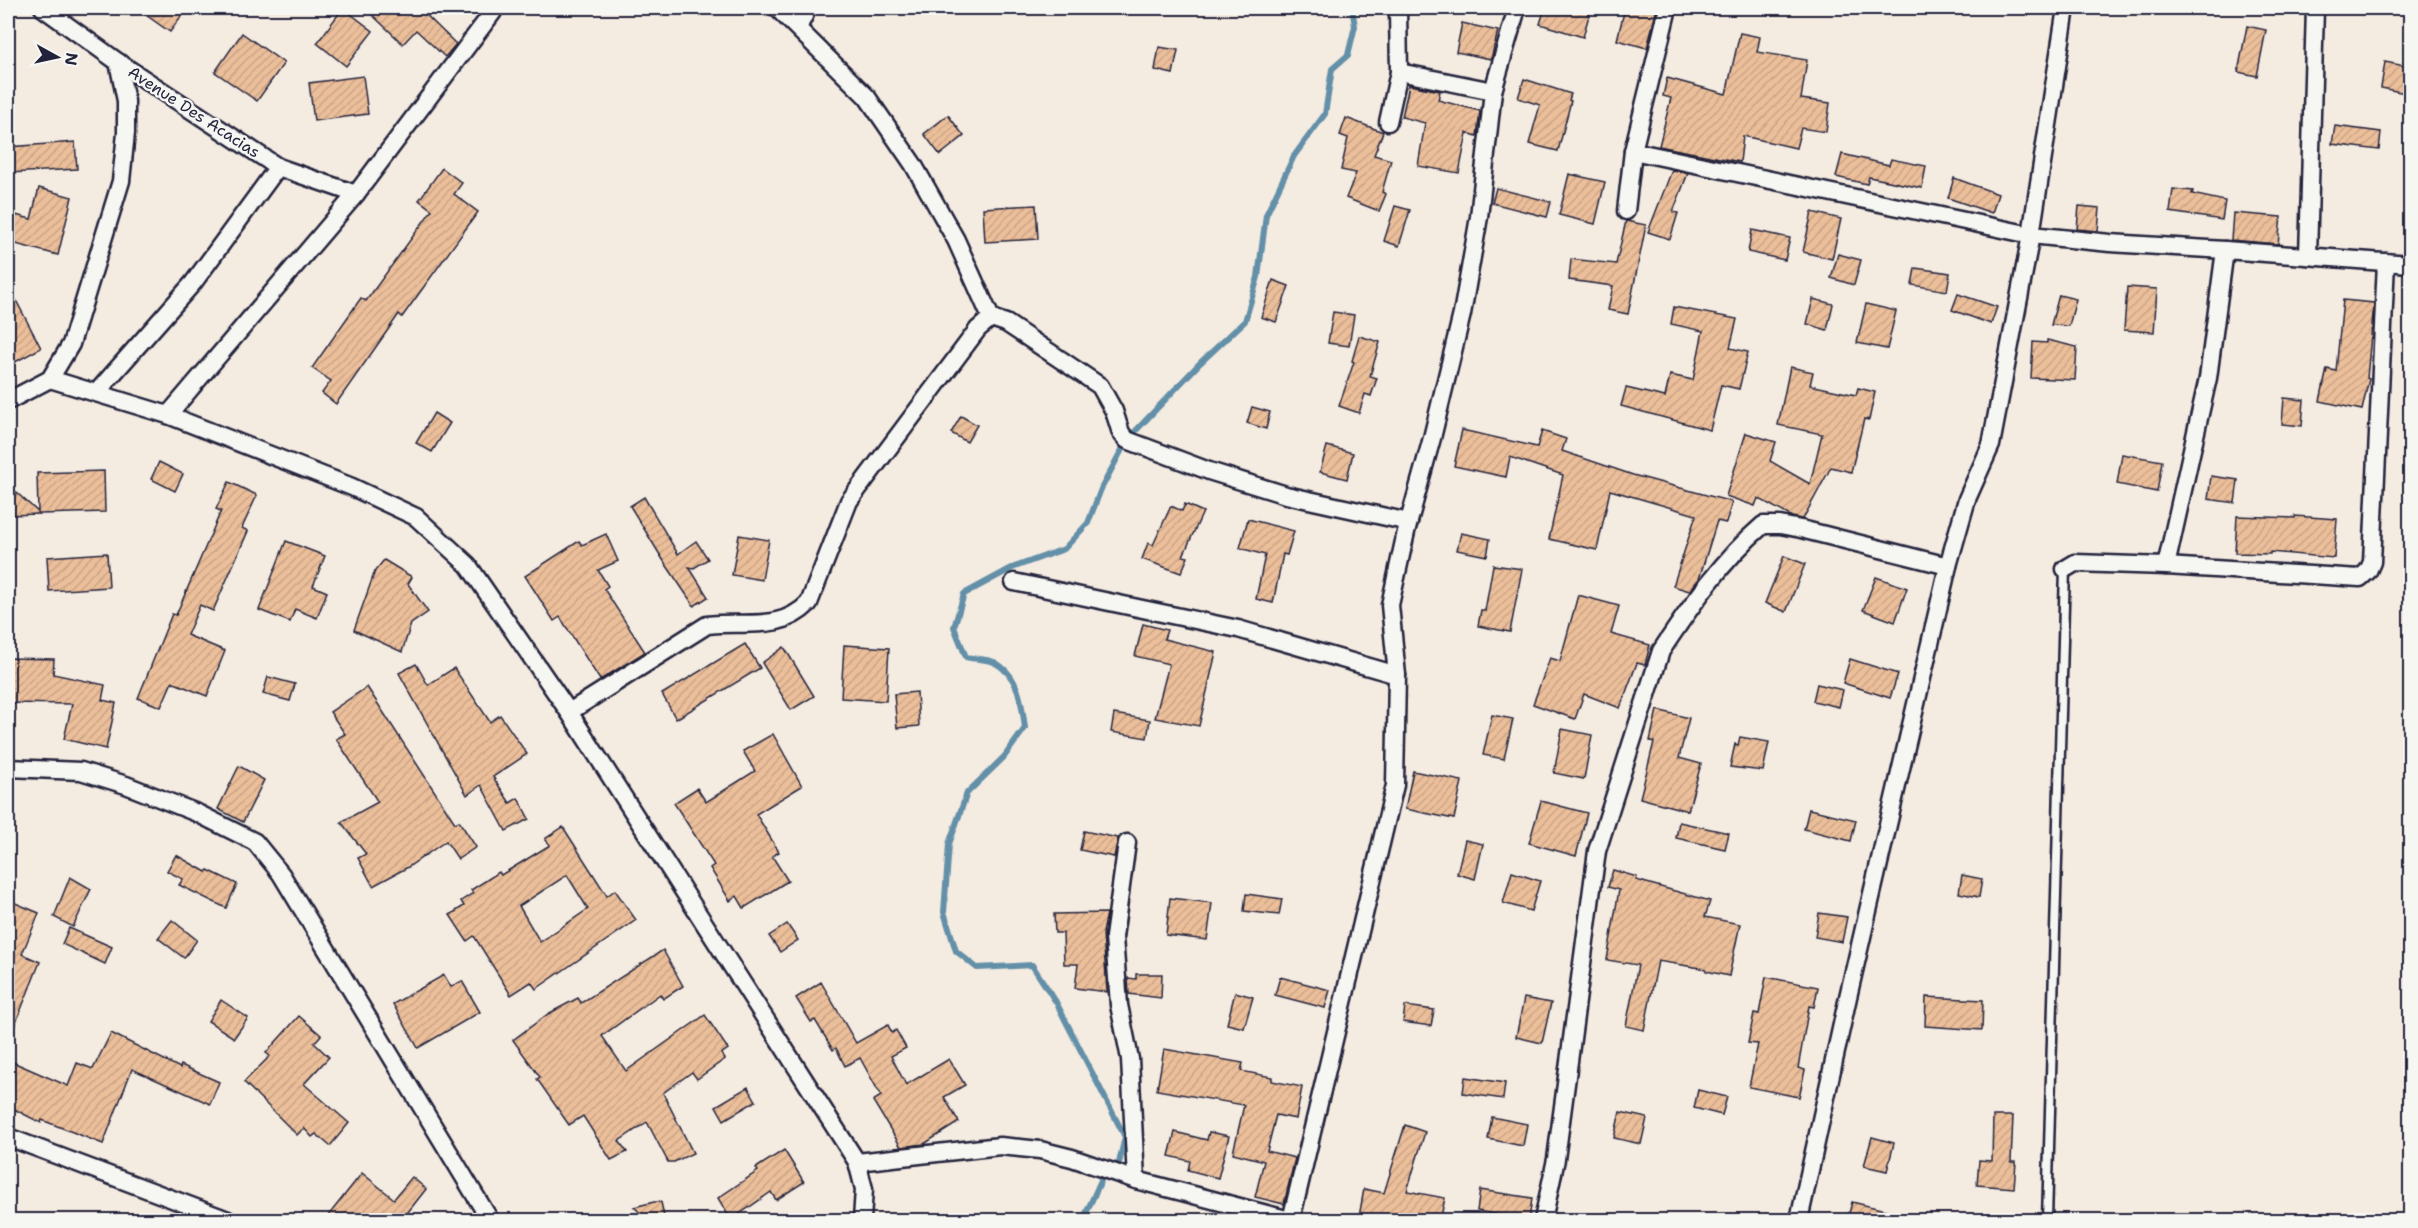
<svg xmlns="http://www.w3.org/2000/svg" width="2418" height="1228" font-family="'Shantell Sans',sans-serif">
  <defs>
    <pattern id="building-hatch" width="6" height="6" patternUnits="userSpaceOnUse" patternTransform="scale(1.5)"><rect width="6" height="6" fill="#ecbf9b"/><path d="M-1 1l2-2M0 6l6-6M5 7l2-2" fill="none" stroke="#caa486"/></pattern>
  </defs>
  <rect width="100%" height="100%" fill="#f4ebe1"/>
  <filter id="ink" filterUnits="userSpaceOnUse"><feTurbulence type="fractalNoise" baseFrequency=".0167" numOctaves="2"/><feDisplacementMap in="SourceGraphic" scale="12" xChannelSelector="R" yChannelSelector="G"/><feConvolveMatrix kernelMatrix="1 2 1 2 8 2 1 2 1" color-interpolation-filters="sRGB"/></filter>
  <g filter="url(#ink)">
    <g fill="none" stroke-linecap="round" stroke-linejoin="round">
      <path stroke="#6390a8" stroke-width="6" d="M1083 1220 1102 1178 1119 1163 1125 1137 1056 1002 1032 965 977 968 956 951 944 912 949 844 967 793 1004 757 1025 728C1022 703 1019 675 994 662 986 659 974 659 966 657L954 627 964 594 1012 568 1064 549 1088 523 1101 489 1127 440 1200 363 1245 321 1258 277 1266 215 1294 156 1325 114 1332 69 1348 55 1355 26 1352 8"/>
    </g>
    <g fill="url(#building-hatch)" stroke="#22223b" stroke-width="1.5" fill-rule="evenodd">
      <polygon points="136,8 187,8 170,32"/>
      <polygon points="343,8 373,31 346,66 317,43"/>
      <polygon points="365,8 419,8 456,44 445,57 416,30 403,44"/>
      <polygon points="1545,8 1591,8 1583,37 1540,24"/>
      <polygon points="1625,8 1657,8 1647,48 1617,40"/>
      <polygon points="1462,23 1498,31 1491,59 1456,52"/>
      <polygon points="2247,26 2266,30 2257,76 2238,72"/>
      <polygon points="242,33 284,63 257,101 215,72"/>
      <polygon points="1740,33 1760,37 1757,52 1807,60 1801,99 1830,103 1826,132 1801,128 1796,148 1743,136 1740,162 1659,146 1671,98 1663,96 1667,78 1726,94"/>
      <polygon points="1159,47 1178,50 1173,74 1155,70"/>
      <polygon points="2385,62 2410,67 2410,94 2381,88"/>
      <polygon points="363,76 368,114 314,121 309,83"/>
      <polygon points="1524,79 1571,94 1569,100 1571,101 1558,151 1529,144 1540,105 1518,98"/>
      <polygon points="1409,85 1440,91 1438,100 1480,111 1477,136 1467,133 1459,173 1418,166 1425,123 1402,117"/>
      <polygon points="948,115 964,136 940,155 924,134"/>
      <polygon points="1346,118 1383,132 1374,155 1391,160 1382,192 1386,194 1379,211 1346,198 1356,173 1341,170 1348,138 1340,135"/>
      <polygon points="2335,126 2381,132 2379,150 2332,144"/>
      <polygon points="75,142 77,169 10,173 8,147"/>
      <polygon points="1842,154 1889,165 1891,159 1926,166 1922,188 1869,177 1867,184 1836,177"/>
      <polygon points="442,168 462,183 454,194 478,212 402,317 399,314 336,404 322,393 331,381 312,368 361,298 366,301 432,210 419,200"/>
      <polygon points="1672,170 1688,173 1673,212 1678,213 1670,239 1648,232"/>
      <polygon points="1569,174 1605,182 1595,224 1559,215"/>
      <polygon points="1954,178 1998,194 1992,213 1948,198"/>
      <polygon points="39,188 72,197 58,255 8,242 8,213 31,219"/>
      <polygon points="1496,188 1551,202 1547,217 1492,203"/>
      <polygon points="2173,189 2193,191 2192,194 2225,201 2222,220 2170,212"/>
      <polygon points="1036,205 1038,239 985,242 983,208"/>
      <polygon points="1395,206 1410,210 1399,246 1384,241"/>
      <polygon points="2079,206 2100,208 2098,231 2077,229"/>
      <polygon points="1812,212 1841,219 1832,259 1803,252"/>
      <polygon points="2233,213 2281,217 2278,244 2231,240"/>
      <polygon points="1626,221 1646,225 1628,314 1608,310 1613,286 1569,280 1571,259 1616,264"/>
      <polygon points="1752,230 1790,238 1785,260 1748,252"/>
      <polygon points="1838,254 1861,260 1854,285 1831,278"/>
      <polygon points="1915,268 1950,273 1947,291 1912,285"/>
      <polygon points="1273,280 1289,286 1276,322 1261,317"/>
      <polygon points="8,285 41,348 8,366"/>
      <polygon points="2127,287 2157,289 2154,332 2124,330"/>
      <polygon points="1958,294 1997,307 1991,324 1952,310"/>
      <polygon points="2059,295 2076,299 2069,326 2051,325"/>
      <polygon points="1813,299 1833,304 1827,330 1807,324"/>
      <polygon points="2343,300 2374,303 2367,378 2369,379 2362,410 2320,401 2327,369 2336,371"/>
      <polygon points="1866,304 1896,311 1887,349 1857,343"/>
      <polygon points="1674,307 1737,319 1730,348 1748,352 1739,389 1721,385 1710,430 1621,406 1626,388 1665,397 1670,375 1693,380 1703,331 1671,324"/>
      <polygon points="1333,312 1354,315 1349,346 1328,343"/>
      <polygon points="1359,336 1380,342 1370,376 1377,378 1371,396 1365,394 1359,413 1339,406 1354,362 1352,361"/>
      <polygon points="2047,340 2077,347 2075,380 2031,378 2033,342 2047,343"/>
      <polygon points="1790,367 1813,372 1810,385 1856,395 1858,388 1875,392 1869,420 1864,419 1851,472 1831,467 1803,519 1792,517 1758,498 1755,506 1726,496 1746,433 1776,442 1770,461 1810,484 1822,434 1778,425"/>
      <polygon points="2284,398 2304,400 2302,426 2282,424"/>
      <polygon points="1252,407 1270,412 1266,429 1247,423"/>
      <polygon points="434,413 450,423 432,452 416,443"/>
      <polygon points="961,416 977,425 967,442 951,433"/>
      <polygon points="1462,430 1537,447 1542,431 1566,439 1562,451 1633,475 1732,502 1726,523 1717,521 1699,579 1689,591 1673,586 1696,515 1610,490 1597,550 1549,539 1563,475 1510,457 1506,477 1454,466"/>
      <polygon points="1327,446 1353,453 1347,479 1320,472"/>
      <polygon points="2122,454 2162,461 2157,492 2117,484"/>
      <polygon points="159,462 183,474 175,491 151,479"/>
      <polygon points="104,471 105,512 8,515 8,485 38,512 37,473"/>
      <polygon points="2211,476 2238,480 2235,503 2208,499"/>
      <polygon points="229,482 257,495 242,528 248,531 213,611 200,605 187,635 225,651 207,696 172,682 161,707 138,698 172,614 176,615 221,511 216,509"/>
      <polygon points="644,497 678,554 696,541 708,559 694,568 689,567 708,597 694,606 665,563 630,506"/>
      <polygon points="1185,504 1203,512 1183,556 1188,557 1181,573 1142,559 1148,543 1153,545 1171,506 1182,511"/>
      <polygon points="2237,516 2295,518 2295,516 2337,519 2334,558 2270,552 2270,554 2235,553"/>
      <polygon points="1248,519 1294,531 1287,555 1283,554 1273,603 1256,599 1265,555 1240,548"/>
      <polygon points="1461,533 1490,539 1487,556 1457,550"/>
      <polygon points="606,534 618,561 598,570 608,586 604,589 645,652 600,680 560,617 554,621 525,576 579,541 582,545"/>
      <polygon points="739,535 769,540 762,580 732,575"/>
      <polygon points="286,541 325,556 313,586 327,592 317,618 295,609 290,622 259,610"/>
      <polygon points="107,553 109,587 49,591 47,557"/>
      <polygon points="1784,556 1805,564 1786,612 1765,603"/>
      <polygon points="384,560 412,577 408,584 428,612 411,624 402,652 354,630 375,571"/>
      <polygon points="1493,565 1522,569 1510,632 1478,626 1481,610 1485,611"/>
      <polygon points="1876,577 1907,588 1895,622 1863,610"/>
      <polygon points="1578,595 1619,606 1611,634 1650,645 1645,665 1637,663 1620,708 1584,694 1575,719 1533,704 1550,658 1560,661"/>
      <polygon points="1143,624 1167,630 1164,639 1216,652 1199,726 1155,718 1169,664 1135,656"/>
      <polygon points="745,644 760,668 676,719 662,694"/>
      <polygon points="844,645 889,648 886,701 841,698"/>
      <polygon points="784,647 814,696 791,710 762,663"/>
      <polygon points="8,658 54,659 53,674 105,685 102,700 116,703 106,749 64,739 72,704 8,703"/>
      <polygon points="1850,659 1898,674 1890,698 1843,683"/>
      <polygon points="416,664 428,685 454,668 490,722 500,715 527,754 493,777 510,803 518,798 529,819 506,831 481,785 467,795 399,673"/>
      <polygon points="268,677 295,684 290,701 263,694"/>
      <polygon points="1817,684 1843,690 1839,707 1813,701"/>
      <polygon points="367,687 455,823 459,821 476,847 458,859 446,841 408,867 373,886 358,858 366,854 341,822 378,802 336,739 345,734 330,712"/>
      <polygon points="917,692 919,726 897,728 894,694"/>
      <polygon points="1657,710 1689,718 1679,758 1701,764 1688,811 1640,798 1654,742 1650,741"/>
      <polygon points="1114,714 1150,720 1147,738 1111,732"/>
      <polygon points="1492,715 1513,719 1504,759 1483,755"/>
      <polygon points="1562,729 1592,735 1584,779 1554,773"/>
      <polygon points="773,734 802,786 756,814 779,852 772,856 788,881 744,908 737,896 730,901 710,868 714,865 674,803 697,788 706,802 755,771 743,751"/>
      <polygon points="1740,737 1769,742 1763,771 1730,767 1735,744 1738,745"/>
      <polygon points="239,766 264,780 243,822 218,809"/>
      <polygon points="1413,771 1462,781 1454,819 1405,809"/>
      <polygon points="1541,801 1587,813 1576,856 1529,843"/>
      <polygon points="1809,809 1856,820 1851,841 1804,829"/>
      <polygon points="1679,822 1729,833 1725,849 1676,838"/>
      <path d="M563 827 607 896 615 890 636 920 536 989 531 982 511 995 474 936 467 941 450 915 464 906 461 901 473 893 471 890 499 872 501 875 550 845 545 839ZM567 875 588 909 540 942 519 906Z"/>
      <polygon points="1084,831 1118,838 1114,857 1080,850"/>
      <polygon points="1465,840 1483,844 1475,879 1457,874"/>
      <polygon points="176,855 206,872 208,870 237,884 226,908 179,885 183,879 167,871"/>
      <polygon points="1613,870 1637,877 1636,880 1710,901 1705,917 1740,924 1729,976 1706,971 1706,969 1658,961 1644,1030 1626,1026 1638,965 1607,960 1619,890 1608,887"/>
      <polygon points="1512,872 1540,881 1531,911 1503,903"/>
      <polygon points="1962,875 1982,879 1979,897 1959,893"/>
      <polygon points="70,877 91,889 73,927 54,917"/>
      <polygon points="1246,894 1282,899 1279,915 1244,911"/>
      <polygon points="1170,898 1212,903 1207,940 1166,935"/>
      <polygon points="8,900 39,913 22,954 40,962 8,1042"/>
      <polygon points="1107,913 1103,933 1107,992 1075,988 1078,964 1064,964 1063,933 1055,933 1054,914"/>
      <polygon points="1819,913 1847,917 1842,942 1815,937"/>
      <polygon points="172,920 197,940 184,958 158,938"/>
      <polygon points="787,924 798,940 780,952 769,936"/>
      <polygon points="69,928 112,947 105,964 62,944"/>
      <polygon points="663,950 683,986 663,999 660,994 602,1036 626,1071 705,1015 728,1049 721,1054 725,1059 697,1079 692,1072 663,1093 693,1153 674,1162 668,1162 647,1122 619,1141 627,1152 611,1160 583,1116 569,1125 537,1079 540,1077 513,1040 548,1014 578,998 581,1003"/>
      <polygon points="1136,974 1162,974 1161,998 1129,994 1128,978 1136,979"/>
      <polygon points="444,975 451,987 462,981 480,1012 418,1048 393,1004"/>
      <polygon points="1280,977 1330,990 1325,1008 1275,995"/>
      <polygon points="1766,977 1818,987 1814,1007 1809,1006 1798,1068 1805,1070 1799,1097 1749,1087 1758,1044 1748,1043 1754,1013 1759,1014"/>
      <polygon points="821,982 856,1043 888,1025 892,1033 896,1030 906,1048 891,1056 906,1085 949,1059 965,1085 944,1097 959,1122 924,1144 901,1147 873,1101 881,1096 860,1058 845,1066 836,1048 833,1050 815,1020 811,1022 796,998"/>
      <polygon points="1235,992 1253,997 1244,1028 1227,1024"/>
      <polygon points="1926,997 1983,1000 1982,1030 1925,1026"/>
      <polygon points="1524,998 1551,1003 1542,1043 1516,1037"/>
      <polygon points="221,1000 248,1018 234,1038 208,1021"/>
      <polygon points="1405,1006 1434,1010 1431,1026 1403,1022"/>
      <polygon points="299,1016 321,1035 314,1043 329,1057 304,1084 349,1123 330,1146 316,1134 312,1137 304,1128 297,1135 244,1082 270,1056 266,1053"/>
      <polygon points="111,1033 180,1068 181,1065 219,1082 210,1104 132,1069 103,1144 42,1120 41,1123 8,1106 8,1060 68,1086 77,1063 93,1069"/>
      <polygon points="1164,1049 1243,1063 1241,1071 1272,1077 1272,1081 1302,1087 1296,1119 1276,1115 1267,1151 1295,1158 1284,1204 1255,1197 1264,1161 1233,1153 1244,1105 1157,1090"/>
      <polygon points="1465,1077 1505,1083 1503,1099 1463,1093"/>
      <polygon points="748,1087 756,1101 724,1120 716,1106"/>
      <polygon points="1698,1090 1727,1097 1722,1115 1694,1108"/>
      <polygon points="1620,1112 1647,1118 1641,1144 1614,1138"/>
      <polygon points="1993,1116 2013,1116 2011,1162 2016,1162 2014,1188 1977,1185 1979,1160 1992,1161"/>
      <polygon points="1492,1117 1527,1124 1523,1146 1488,1139"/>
      <polygon points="1405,1125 1425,1132 1407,1191 1445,1198 1440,1221 1378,1221 1359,1217 1364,1189 1384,1193"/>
      <polygon points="1175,1132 1207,1140 1209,1132 1229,1136 1218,1178 1188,1170 1190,1161 1169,1156"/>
      <polygon points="1872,1137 1894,1143 1887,1171 1864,1166"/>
      <polygon points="784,1150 804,1182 776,1200 771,1192 731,1220 718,1198 758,1171 756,1168"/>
      <polygon points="362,1173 394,1199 412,1177 426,1189 401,1221 324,1221"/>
      <polygon points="1480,1190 1532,1198 1529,1220 1477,1211"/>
      <polygon points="654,1202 661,1202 665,1221 649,1221 634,1207"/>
      <polygon points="1852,1202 1902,1214 1902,1221 1847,1221"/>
    </g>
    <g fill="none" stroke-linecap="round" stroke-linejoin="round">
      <g stroke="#22223b" stroke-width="13">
        <polyline id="service" points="2047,1220 2065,569"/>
      </g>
      <g stroke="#22223b" stroke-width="21">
        <g id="minor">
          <polyline points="43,8 118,62 278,167 356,194"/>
          <polyline points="777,8 867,97 913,164 956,240 991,318"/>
          <polyline points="1398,10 1399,72"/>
          <polyline points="798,28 808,8"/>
          <polyline points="1388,122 1399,72 1493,91"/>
          <polyline points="1633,151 2031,235 2110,243 2225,250"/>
          <polyline points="1626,211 1633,151 1668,8"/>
          <polyline points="2308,256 2315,8"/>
          <polyline points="50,379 168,415 352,487 416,517 468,565 569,712 857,1162 864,1189 862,1220"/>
          <polyline points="97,392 193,283 278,167"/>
          <polyline points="8,401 50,379 71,344 121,181 126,133 126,101 118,62"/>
          <polyline points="168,415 356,194 493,12 489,8"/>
          <polyline points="2166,566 2360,578 2368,571 2372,562 2386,262"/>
          <polyline points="2065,569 2075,563 2166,566 2208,378 2225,250 2410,264"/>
          <polyline points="1014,582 1238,629 1397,675"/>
          <path d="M569 712 707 625C745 620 779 633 809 603L849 501 978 329 991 318 1006 323 1100 386 1114 411 1121 433 1127 440 1209 471 1286 495 1409 522"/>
          <polyline points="8,768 81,771 126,785 197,813 255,842 281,874 490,1220"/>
          <polyline points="1127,843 1114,937 1119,1005 1130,1059 1136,1180"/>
          <polyline points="8,1137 228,1220"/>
          <polyline points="857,1162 1000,1146 1040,1150 1072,1158 1136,1180 1290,1220"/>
          <polyline points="1291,1220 1395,785 1397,675 1390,605 1406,532 1432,438 1462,314 1479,217 1493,91 1517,8"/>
          <path d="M1543 1220 1556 1159 1597 851 1661 651C1690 607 1723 559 1763 525H1780L1801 529 1948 566"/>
          <polyline points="1799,1220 1848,997 1948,566 1967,499 1991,445 2031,235 2066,8"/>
        </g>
      </g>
      <use href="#service" stroke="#f6f6f2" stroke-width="8"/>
      <use href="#minor" stroke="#f6f6f2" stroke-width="16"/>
    </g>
  </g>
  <g text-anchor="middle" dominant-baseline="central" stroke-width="4.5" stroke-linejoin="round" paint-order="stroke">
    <g font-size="16" fill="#22223b" stroke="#f6f6f2">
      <text transform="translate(194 112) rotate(33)">Avenue Des Acacias</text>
    </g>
  </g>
  <rect width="2418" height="1228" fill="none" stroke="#f6f6f2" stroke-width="30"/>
  <rect x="15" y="15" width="2388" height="1198" fill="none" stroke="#22223b" stroke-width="2" filter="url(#ink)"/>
  <g transform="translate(57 57) rotate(98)" stroke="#f6f6f2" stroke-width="4.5" paint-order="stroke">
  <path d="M0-4.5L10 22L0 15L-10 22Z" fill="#22223b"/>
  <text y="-9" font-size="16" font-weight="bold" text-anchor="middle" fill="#22223b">N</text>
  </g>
</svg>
